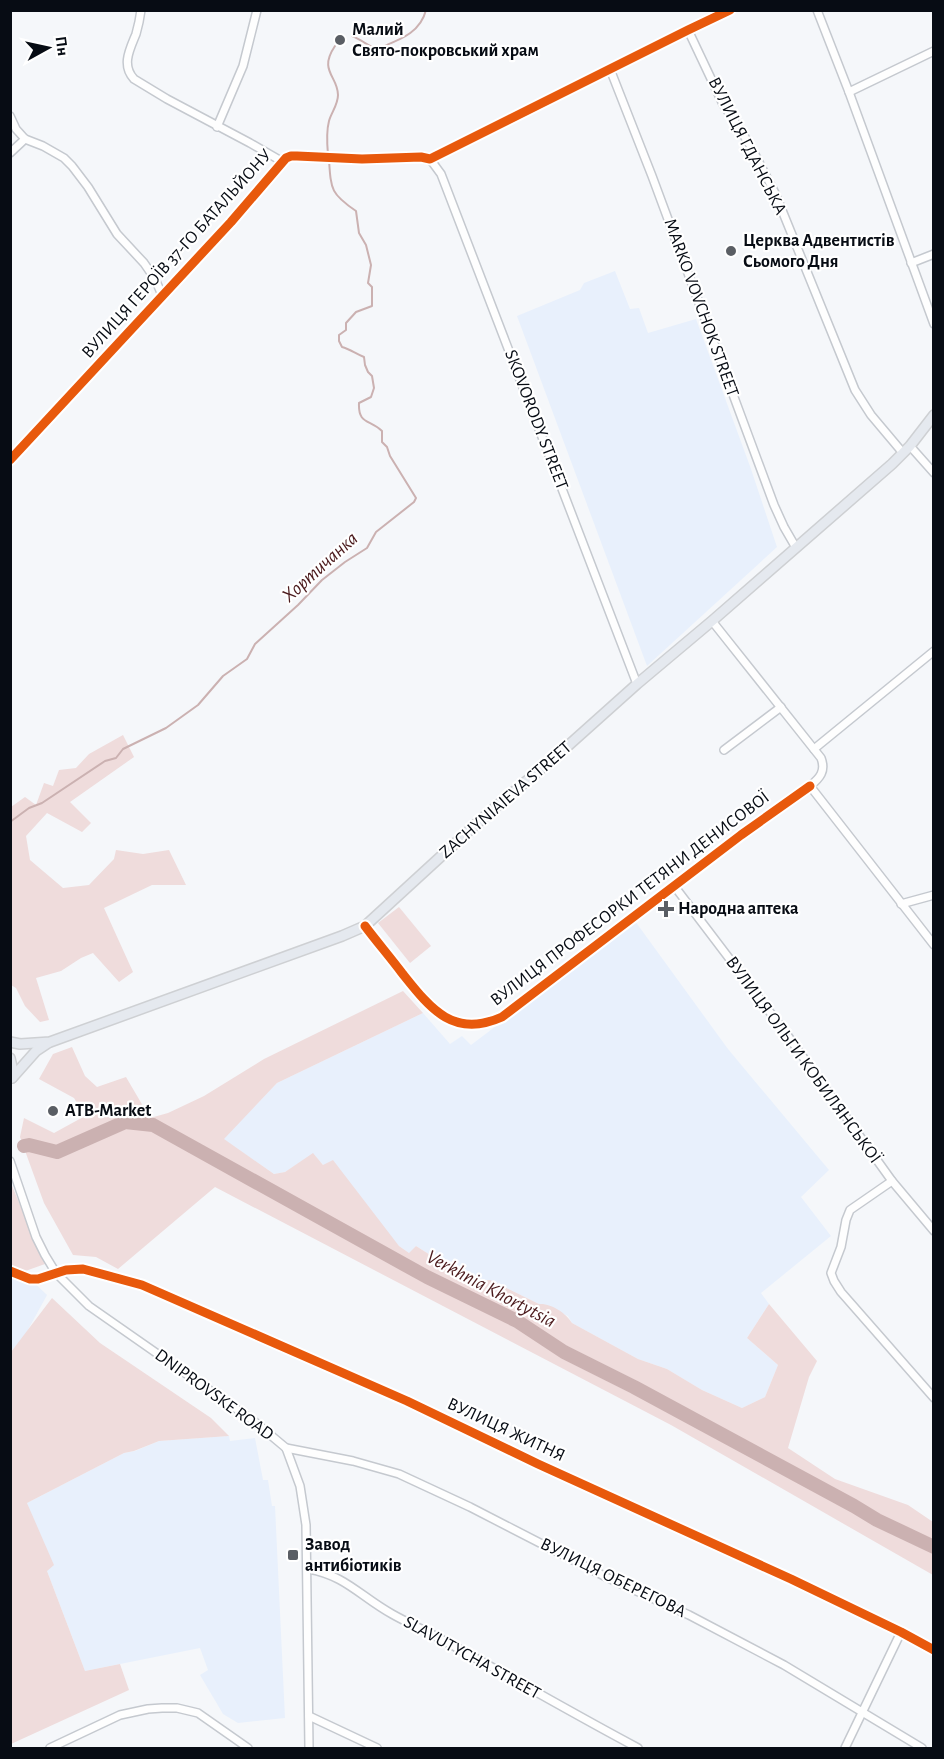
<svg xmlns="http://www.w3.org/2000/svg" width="944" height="1759" font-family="'Alegreya Sans',sans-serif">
  <rect width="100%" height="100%" fill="#f5f7fa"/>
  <g fill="#e8f0fc">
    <polygon points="615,271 630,309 639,308 648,333 696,319 751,469 777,547 647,666 517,316 580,290 584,283"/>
    <polygon points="635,921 728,1049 829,1170 801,1197 831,1236 761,1293 769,1304 747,1338 778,1365 765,1397 742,1408 702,1390 667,1369 638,1359 572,1323 568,1316 539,1304 490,1280 473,1282 416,1246 410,1254 399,1246 313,1154 285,1172 274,1174 223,1139 277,1083 423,1013 450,1044 462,1036 471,1045"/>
    <polygon points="11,1271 30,1279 47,1295 24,1337 11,1351"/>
    <polygon points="229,1436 230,1441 255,1438 263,1480 268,1480 272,1506 275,1506 285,1718 238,1723 223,1714 200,1675 208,1670 200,1648 85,1671 47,1571 27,1503 124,1453 135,1451 159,1441"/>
  </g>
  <g fill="#efdcdc">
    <polygon points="123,735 134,757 70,802 91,823 82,832 47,813 26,836 30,860 63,888 89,885 114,859 116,850 143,854 169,850 186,885 152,885 104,908 133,972 119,982 93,953 81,958 61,971 36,978 49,1020 40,1022 25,1006 16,988 11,985 11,807 25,797 36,805 44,783 53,786 59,770 76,768 89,754"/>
    <polygon points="399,907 431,946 410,963 378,923"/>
    <path d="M403 991 423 1013 277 1083 224 1139 274 1174 285 1172 313 1153 323 1165 333 1160 399 1246 409 1253 416 1246 473 1282 490 1280 539 1304C551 1303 566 1313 572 1323L638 1359 667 1369 702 1390 742 1408 765 1397 778 1365 747 1338 769 1304 817 1361 809 1377 788 1448 835 1479 908 1505 933 1522V1575L671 1425 215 1187 118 1269 96 1257 73 1255 44 1203 20 1137 24 1118 54 1133 85 1116 74 1098 39 1079 53 1054 72 1047 85 1076 97 1087 126 1077 150 1118 168 1113 204 1096 264 1059Z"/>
    <polygon points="10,1181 45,1264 17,1274 11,1271"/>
    <polygon points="52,1298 100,1343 211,1418 229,1436 159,1441 134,1451 124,1453 27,1503 54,1565 47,1571 85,1671 120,1664 129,1690 11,1744 11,1352"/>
  </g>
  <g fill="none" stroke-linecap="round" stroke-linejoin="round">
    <g stroke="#cbb1b1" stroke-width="2">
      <path d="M352 36C362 40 368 46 377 49 398 40 420 34 426 10"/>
      <path d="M328 155C327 144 326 132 329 121 331 113 338 105 338 95 338 76 318 71 335 46"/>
      <path d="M10 822 29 808 42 803 105 761 116 758 123 749 166 728 198 705 223 676 247 659 255 644 298 605 322 580 345 562 367 548 376 532 414 502 416 498 390 456 387 447 382 442V431C370 419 358 425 359 403L371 397 374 388 372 376 368 372 365 365 364 357C356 354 350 349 342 347L339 341V335L346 330V323L356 312 372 306V287L368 283 371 265 366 245 359 233 356 211C331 194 331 190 329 160"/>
    </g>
    <polyline stroke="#cbb1b1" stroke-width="14" points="24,1146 29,1145 57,1152 125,1122 153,1125 427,1277 517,1321 564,1352 634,1387 854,1506 877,1520 934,1547"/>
    <g stroke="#c5c9cf" stroke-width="10">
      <g id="minor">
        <path d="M141 10C140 18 138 27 136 34 130 49 121 65 134 79L167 99 250 143 283 162"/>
        <polyline points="817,10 849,92 934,324"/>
        <polyline points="688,30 723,104 750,145 775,193 855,390 871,415 903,453"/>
        <polyline points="610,69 652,176 774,505 784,527 795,546"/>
        <polyline points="849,92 934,51"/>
        <polyline points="10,116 16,129 25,139 43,146 64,158 72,166 88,187 117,234 144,263 155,279 162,295"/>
        <polyline points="217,127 243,66 257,10"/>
        <polyline points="10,153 25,139"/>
        <polyline points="430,159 441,174 637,684"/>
        <polyline points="911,263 934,254"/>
        <polyline points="910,446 934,473"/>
        <polyline points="10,460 231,222 286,158 291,156 297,156 362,159 421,157 430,159 688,30 730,10"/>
        <path d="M712 621 821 758C826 771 820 778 810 786L934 945"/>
        <polyline points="814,749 934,651"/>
        <polyline points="724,750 781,707"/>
        <polyline points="675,887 785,1032 892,1181 934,1231"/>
        <polyline points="901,904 934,895"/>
        <path d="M365 926C377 942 390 957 402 973 430 1008 453 1039 502 1017L741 835 810 786"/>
        <polyline points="10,1161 36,1237 45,1255 56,1273 89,1306 255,1422 286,1448 300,1486 306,1525 309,1748"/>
        <polyline points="892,1181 850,1210 846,1220 841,1247 831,1273 834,1281 841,1292 934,1398"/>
        <polyline points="10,1271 30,1279 38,1279 66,1270 83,1269 142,1285 407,1401 538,1464 791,1579 901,1632 934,1650"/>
        <polyline points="286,1448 353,1461 399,1474 470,1507 608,1578 689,1615 784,1665 922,1748"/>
        <path d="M308 1569C345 1575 361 1597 392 1614 406 1622 422 1629 437 1637 504 1673 570 1712 638 1748"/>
        <polyline points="309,1716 377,1748"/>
        <polyline points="50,1748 120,1715 148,1709 162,1708 177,1708 198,1713 248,1748"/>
        <polyline points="845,1748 901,1632"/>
      </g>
    </g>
    <g stroke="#ced0d3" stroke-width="12">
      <g id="major">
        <polyline points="10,1042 20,1044 50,1042 342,936 365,926 485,816 561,752 637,684 712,621 892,464 910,446 934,415"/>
        <polyline points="10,1058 13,1071 12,1078"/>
        <polyline points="12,1078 36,1051 48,1043"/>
      </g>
    </g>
    <use href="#minor" stroke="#fefefe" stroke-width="7"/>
    <use href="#major" stroke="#e5e9ef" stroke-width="9"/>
    <g stroke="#fff" stroke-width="13">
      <g id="cycleway">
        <polyline points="10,460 231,222 286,158 291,156 297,156 362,159 421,157 430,159 688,30 730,10"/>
        <path d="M365 926C377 942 390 957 402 973 430 1008 453 1039 502 1017L741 835 810 786"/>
        <polyline points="10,1271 30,1279 38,1279 66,1270 83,1269 142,1285 407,1401 538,1464 791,1579 901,1632 934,1650"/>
      </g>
    </g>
    <use href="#cycleway" stroke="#e8590c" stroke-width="9"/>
  </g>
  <g fill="#5a5e64" stroke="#fff" stroke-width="2">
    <circle cx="340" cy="40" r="6"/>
    <circle cx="731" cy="251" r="6"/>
    <path d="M663 900h6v6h6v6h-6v6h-6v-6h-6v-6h6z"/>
    <circle cx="53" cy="1111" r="6"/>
    <rect x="287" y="1549" width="12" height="12" rx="3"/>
  </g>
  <g text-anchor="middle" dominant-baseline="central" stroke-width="4.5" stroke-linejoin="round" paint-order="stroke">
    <g font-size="18" font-weight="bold" fill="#070c14" stroke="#fff" text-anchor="start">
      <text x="352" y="30">Малий<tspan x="352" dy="21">Свято-покровський храм</tspan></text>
      <text x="743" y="241">Церква Адвентистів<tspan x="743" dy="21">Сьомого Дня</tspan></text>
      <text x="678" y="909">Народна аптека</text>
      <text x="65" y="1111">ATB-Market</text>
      <text x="305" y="1545">Завод<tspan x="305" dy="21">антибіотиків</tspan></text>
    </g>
    <g font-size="18" fill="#070c14" stroke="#fff">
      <text transform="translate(747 146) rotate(63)">ВУЛИЦЯ ГДАНСЬКА</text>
      <text transform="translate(177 254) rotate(-48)">ВУЛИЦЯ ГЕРОЇВ 37-ГО БАТАЛЬЙОНУ</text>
      <text transform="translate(701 308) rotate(70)">MARKO VOVCHOK STREET</text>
      <text transform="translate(536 420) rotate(69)">SKOVORODY STREET</text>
      <text transform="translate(506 800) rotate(-41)">ZACHYNIAIEVA STREET</text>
      <text transform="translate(630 899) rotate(-37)">ВУЛИЦЯ ПРОФЕСОРКИ ТЕТЯНИ ДЕНИСОВОЇ</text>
      <text transform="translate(803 1060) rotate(54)">ВУЛИЦЯ ОЛЬГИ КОБИЛЯНСЬКОЇ</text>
      <text transform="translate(214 1395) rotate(36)">DNIPROVSKE ROAD</text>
      <text transform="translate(506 1430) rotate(25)">ВУЛИЦЯ ЖИТНЯ</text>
      <text transform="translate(613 1578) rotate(26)">ВУЛИЦЯ ОБЕРЕГОВА</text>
      <text transform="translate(472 1658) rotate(29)">SLAVUTYCHA STREET</text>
    </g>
    <g font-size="20" font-style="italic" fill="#4b1a1c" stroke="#fff">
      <text transform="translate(320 567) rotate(-42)">Хортичанка</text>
      <text transform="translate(491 1289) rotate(28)">Verkhnia Khortytsia</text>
    </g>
  </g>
  <rect width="944" height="1759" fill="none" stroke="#070c14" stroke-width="24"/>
  <g transform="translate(48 48) rotate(82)" stroke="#ffffff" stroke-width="4.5" paint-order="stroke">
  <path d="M0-4.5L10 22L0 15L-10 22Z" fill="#070c14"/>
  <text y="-9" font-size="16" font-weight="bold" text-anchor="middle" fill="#070c14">Пн</text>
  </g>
</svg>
